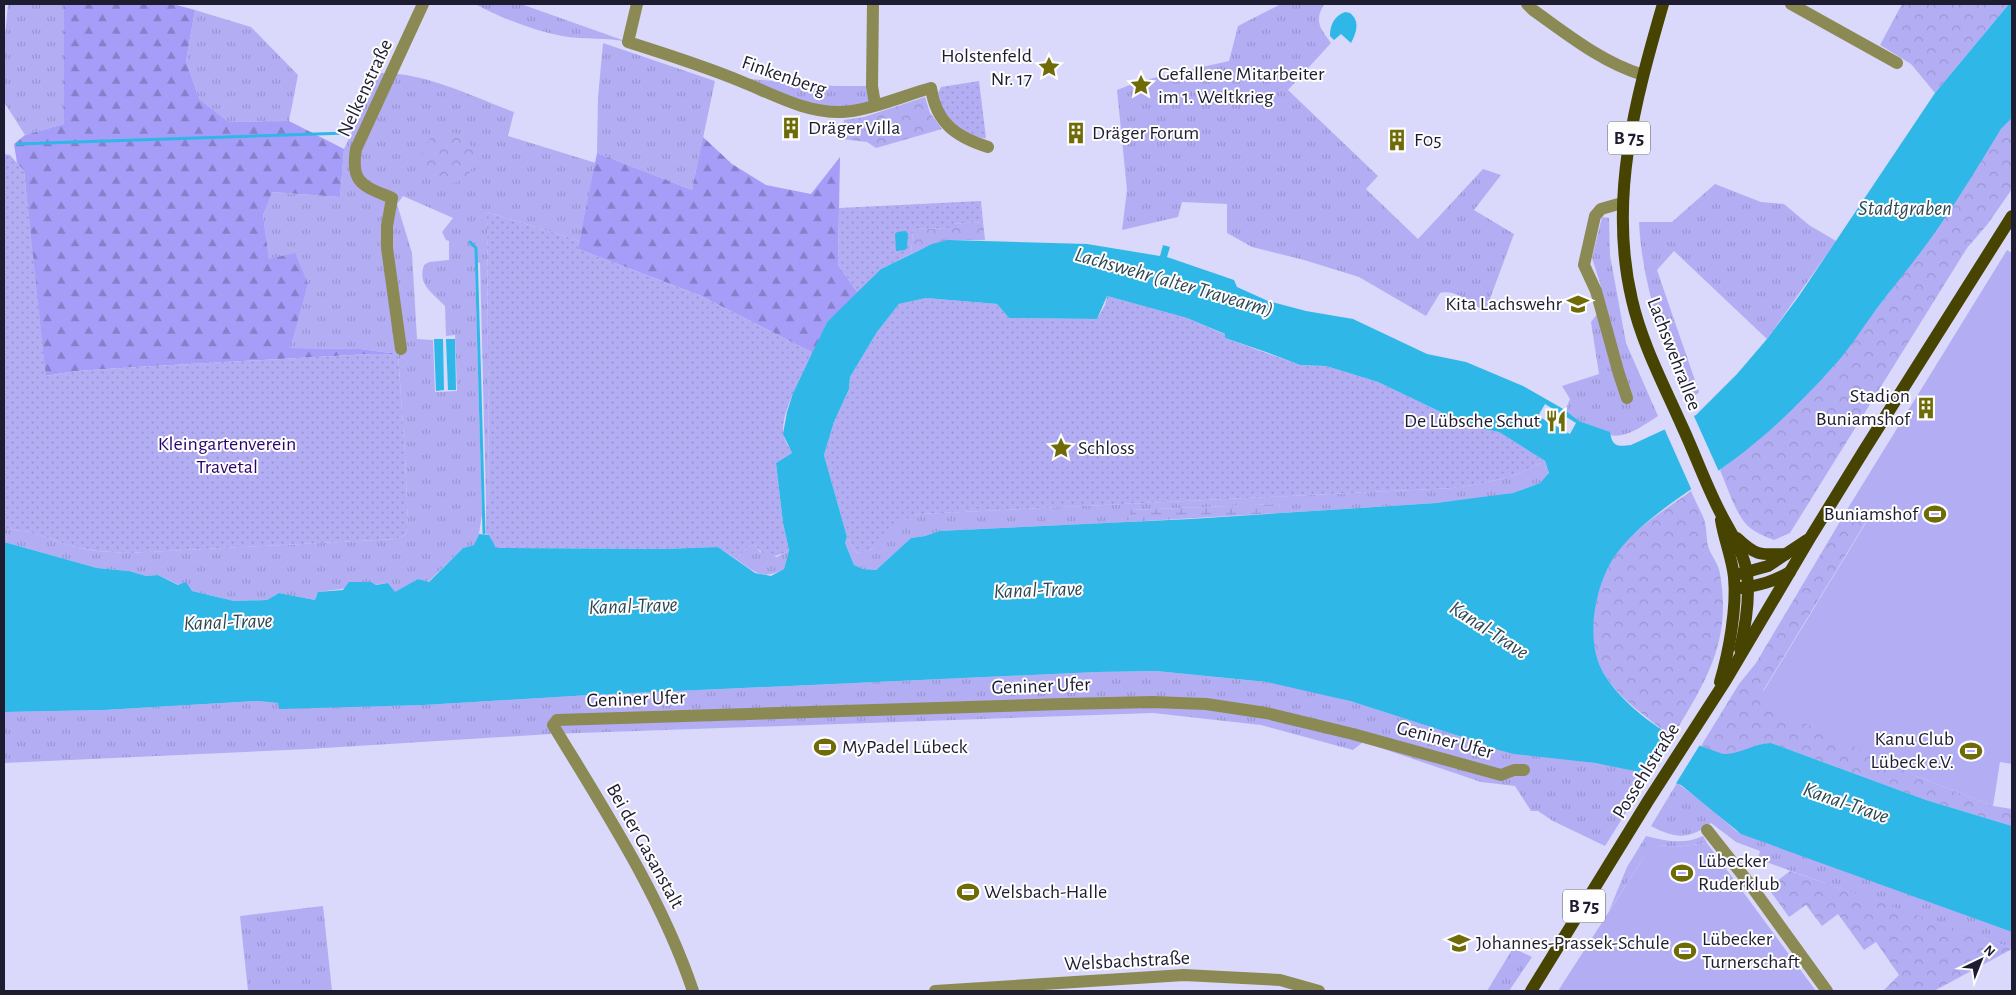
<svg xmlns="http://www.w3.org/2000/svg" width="2016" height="995" font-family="'Alegreya Sans',sans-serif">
  <defs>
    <pattern id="grass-tufts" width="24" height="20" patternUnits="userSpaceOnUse" patternTransform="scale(1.25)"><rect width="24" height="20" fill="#b3aef3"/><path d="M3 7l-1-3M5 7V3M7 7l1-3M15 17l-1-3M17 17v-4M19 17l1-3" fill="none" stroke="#9a95d1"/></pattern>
    <pattern id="forest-firs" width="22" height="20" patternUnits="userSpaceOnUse" patternTransform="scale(1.25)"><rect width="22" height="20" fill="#a69df8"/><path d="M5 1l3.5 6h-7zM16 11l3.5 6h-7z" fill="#877fc9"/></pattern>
    <pattern id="wetland-marsh" width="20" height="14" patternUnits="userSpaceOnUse" patternTransform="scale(1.25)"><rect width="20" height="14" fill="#b3aef3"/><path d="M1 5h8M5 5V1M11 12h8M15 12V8" fill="none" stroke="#9a95d1"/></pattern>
    <pattern id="park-crowns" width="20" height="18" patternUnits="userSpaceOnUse" patternTransform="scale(1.25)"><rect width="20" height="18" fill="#b3aef3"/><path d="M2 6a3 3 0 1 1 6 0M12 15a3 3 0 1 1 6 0" fill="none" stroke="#9a95d1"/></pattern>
    <pattern id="garden-dots" width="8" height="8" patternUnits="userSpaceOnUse" patternTransform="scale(1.25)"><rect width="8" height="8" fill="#b3aef3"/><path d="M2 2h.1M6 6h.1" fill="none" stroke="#9a95d1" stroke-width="1.8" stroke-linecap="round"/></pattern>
  </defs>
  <rect width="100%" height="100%" fill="#dad9fb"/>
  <g fill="url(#grass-tufts)" fill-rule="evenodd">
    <polygon points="8,4 64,4 64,124 25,135 4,102 4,48"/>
    <path d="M475 4H521L628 42C607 37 584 40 562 36 533 30 501 18 475 4Z"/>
    <path d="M1281 4H1324C1314 22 1320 28 1331 43L1288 90 1378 176 1366 189 1418 239 1483 169 1501 175 1474 210 1514 234 1485 312C1473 303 1455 289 1440 293L1426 316 1359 277 1304 260 1252 247 1227 233V204L1182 202 1178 217 1122 230 1127 190 1117 90 1140 81 1229 61 1238 26Z"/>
    <polygon points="195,10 251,27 298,75 289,121 229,122 199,99 186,61"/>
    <polygon points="603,43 715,81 692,190 597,153 598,97"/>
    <path d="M379 73C425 72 471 96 514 112L508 136 596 163 580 241 487 212 489 501H486L480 263 475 262 482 514 479 534 474 545 463 548 428 582 418 579 395 593 388 583 318 592 315 600 279 593 267 600 234 601 192 591 158 575 146 576 129 571 97 568 4 542V529L31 532 71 546 96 551 129 553 396 539 405 535 408 526 405 454 398 354 360 349 289 348 308 284 269 260 263 215 271 192 340 197 344 149ZM403 196 453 218 442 232 446 240 449 241V260L429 262 424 265C417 285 433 293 445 306L446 336 455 335 457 391 435 392 433 340 417 339 412 253 397 204Z"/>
    <polygon points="750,79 835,86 872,86 875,100 844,112 821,111"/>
    <path d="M1715 184 1761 202 1784 204 1809 225 1836 241 1767 339 1674 251 1657 270 1699 392 1689 401C1663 345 1642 284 1639 222H1672Z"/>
    <path d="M1602 217 1609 218 1610 255 1626 343 1658 416C1645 424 1627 439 1610 435L1609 432 1579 421 1565 410 1570 399 1562 386 1599 374 1591 322 1604 305 1600 283 1592 258Z"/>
    <path d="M1545 461 1549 474 1540 483 1513 493 1489 497 1436 503 1281 513 1279 504 1132 510 1128 522 939 531 925 536 911 538 876 570 863 569 854 565 845 543 847 537 857 553 871 550 899 523 912 516 921 514 1453 488C1488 483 1514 478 1545 461Z"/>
    <path d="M754 545 760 552 777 557 789 550 784 569C762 581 755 572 736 559L748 547Z"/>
    <path d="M1156 671 1267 682 1306 690 1350 701 1487 745V747C1541 760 1597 759 1650 774L1605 846 1553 821 1538 811H1531L1515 786 1481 782 1363 742 1353 750 1261 725 1153 713 551 734 309 749 4 763V712L104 710 258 701 279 703V708L424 705 590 695 1097 672Z"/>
    <path d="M1677 783 1708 806 1736 831 2012 932V948L1863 897 1758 859 1760 851 1736 842 1711 823C1688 840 1676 839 1651 826Z"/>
    <path d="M1646 836C1666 841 1683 845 1703 836L1707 843 1676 847 1659 845 1644 857 1609 911 1627 867Z"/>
    <polygon points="323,906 332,991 248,991 240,916"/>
    <polygon points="1513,948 1532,957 1509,991 1487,991"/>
  </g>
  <g fill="url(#forest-firs)">
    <polygon points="64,4 173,4 195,10 186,61 199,99 229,122 289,121 344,149 340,197 272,192 263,215 269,259 295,253 308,284 290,348 360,349 398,354 370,354 137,367 76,371 45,376 24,171 17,163 14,144 25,135 64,124"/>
    <polygon points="703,137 732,164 766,185 811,194 840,157 838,265 858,293 827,322 813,353 699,295 578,249 597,153 692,190"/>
  </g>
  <polygon fill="url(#wetland-marsh)" points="1279,504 1281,513 1128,522 1131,510"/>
  <g fill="url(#park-crowns)">
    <polygon points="1902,4 2009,4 1935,93 1911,64 1880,45"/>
    <polygon points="925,97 930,113 942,129 876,148 867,142 842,139 844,120 864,117"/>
    <path d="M2012 118V189L1987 225 1967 248 1790 533 1774 540C1764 536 1753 532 1746 524 1735 512 1727 486 1720 470L1758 440 1833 367 1936 230 2001 129Z"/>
    <circle cx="448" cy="158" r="26"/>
    <path d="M983 222 985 240C952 240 942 239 911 254L913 229 950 228V224Z"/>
    <path d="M1691 491C1695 500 1700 510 1704 519 1707 528 1706 537 1708 546 1711 556 1719 564 1720 574 1732 641 1706 681 1673 736 1663 731 1654 723 1645 716 1628 703 1611 688 1601 668 1584 636 1596 584 1615 555 1634 528 1665 510 1691 491Z"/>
    <path d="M1848 508 1867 520 1763 691 1916 776 1993 806 2012 809V826L1926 800 1771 743C1757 743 1745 752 1732 755 1722 756 1710 750 1701 746L1739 684 1756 663Z"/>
    <polygon points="1790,871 2012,948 2012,949 1934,991 1883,991 1899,975 1876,942 1864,950 1838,914 1822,926 1806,905 1789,917 1768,888"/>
  </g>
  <g fill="url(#garden-dots)">
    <path d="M979 81 986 138C976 140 950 125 944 116 941 111 940 99 938 93L941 87Z"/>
    <polygon points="4,154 10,155 24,171 46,376 76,371 137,367 370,354 398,354 405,454 408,526 405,535 396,539 129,553 97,551 71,546 31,532 4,529"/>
    <polygon points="981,201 983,222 951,224 950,228 913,229 911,254 881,269 858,293 838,265 839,208"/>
    <path d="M487 212 580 241 578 249 699 295 813 353C804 370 778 417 784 436 785 442 790 448 792 453L776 463 783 523 789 550C773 559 767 559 754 545L748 547 736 559 718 547 663 549 495 548 489 535 486 534V501H489Z"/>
    <path d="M1107 296 1187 318 1226 335 1225 338 1300 365 1326 366 1378 382 1470 426 1499 432 1545 461C1514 478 1488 483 1453 488L921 514C896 519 891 535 872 549 868 552 862 552 857 553L847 537 824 455 834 422 849 389 850 377 877 332 899 304 926 298 997 304 1009 318 1097 319 1105 305Z"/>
  </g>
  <g fill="#b3aef3">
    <polygon points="2007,250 2012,253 2012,764 2000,762 1993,806 1916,776 1766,705 1763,692 1867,521 1848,508"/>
    <polygon points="1707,843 1816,991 1558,991 1644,857 1653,847 1659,845 1676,847"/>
  </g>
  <g fill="#2fb7e7" fill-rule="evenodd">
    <path d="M2009 4H2012V118L2001 129C1980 163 1959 198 1936 231 1918 257 1897 282 1878 307 1863 327 1849 350 1832 368 1802 401 1768 435 1732 461 1694 489 1645 516 1617 553 1596 581 1585 636 1601 668 1613 694 1648 723 1673 736L1723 754C1740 755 1754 743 1771 743L1926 800 2012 826V932L1741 834 1681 785 1650 774 1595 763 1514 754 1487 747V745L1350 701 1267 682 1156 671 1097 672 590 695 424 705 279 709 278 703 258 701 104 710 4 712V542L97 568 129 571 146 576 158 575 178 585 186 582 192 591 234 601 267 600 279 593 315 600 318 592 343 590 349 582H371L376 585 388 583 395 592 418 579 429 582 463 548 474 545 479 534 489 535 496 548 663 549 718 547 755 573 771 576 784 569 789 550 783 523 776 463 792 453 783 434 787 412 793 393 827 322 881 269 932 244 948 240 1087 244 1160 256 1163 245 1170 247 1167 257 1234 280 1237 287 1268 301 1306 311 1353 319 1427 354 1466 362 1523 386 1565 410 1579 421 1610 432C1612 446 1617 447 1631 445L1696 415 1737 374 1767 339 1799 296 1935 93ZM1107 296 1187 318 1225 334V338L1266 352 1300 365 1326 366 1378 382 1470 426 1499 432 1545 461 1549 473 1540 483 1513 493 1436 503 1191 519 939 531 925 536 911 538 876 570 863 569 854 565 845 543 847 537 824 455 834 422 849 389 850 377 877 332 899 304 926 298 997 304 1009 318 1097 319Z"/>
    <path d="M1345 12 1350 13C1360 21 1357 32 1351 43L1341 34 1334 40 1330 36C1330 25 1334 16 1345 12Z"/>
    <polygon points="906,231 908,234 907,248 905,250 896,251 895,234 897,232"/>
    <polygon points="434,339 443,339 444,390 436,391"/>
    <polygon points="446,339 455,339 456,390 448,390"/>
  </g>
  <g fill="#dad9fb">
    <polygon points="1545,404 1576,423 1570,434 1538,416"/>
    <polygon points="1693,414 1720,474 1693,493 1664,428"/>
    <polygon points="1676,734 1701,743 1675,785 1650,776"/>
  </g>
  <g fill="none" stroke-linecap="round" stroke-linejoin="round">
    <g stroke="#2fb7e7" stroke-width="3">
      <polyline points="17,144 347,133"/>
      <polyline points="470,242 476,248 484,533"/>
    </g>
    <g stroke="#8b8a55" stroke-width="12">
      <path d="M637 4 628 42C666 54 704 66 740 81 773 94 805 113 842 112 868 111 905 95 931 88 936 123 956 137 988 147"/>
      <polyline points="873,4 872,86 875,104"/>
      <path d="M1527 4 1533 10C1567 34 1601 62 1643 75"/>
      <polyline points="1791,4 1897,63"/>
      <polyline points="1622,203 1601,209 1595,216 1584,265 1596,291 1619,374 1627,398"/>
      <path d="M401 349 387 248V226L392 198C364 186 350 184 356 149L423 4"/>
      <polyline points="1707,830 1749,883 1827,991"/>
      <path d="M693 991C661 896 605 811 553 725L557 720 1062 704 1153 702 1206 704 1266 713 1353 734 1501 775 1514 770H1524"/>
      <polyline points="935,991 1184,975 1280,980 1319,991"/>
    </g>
    <g stroke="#464400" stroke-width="12">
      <path d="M1663 4C1635 101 1608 199 1632 300 1642 344 1664 385 1682 426 1695 454 1706 485 1720 512 1730 532 1744 551 1747 574 1750 599 1746 624 1740 649"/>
      <path d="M1737 538C1756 556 1760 555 1786 554"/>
      <polyline points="1739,574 1768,566 1807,540"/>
      <path d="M1741 588C1760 585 1773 582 1790 572"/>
      <path d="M1720 682C1729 652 1737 608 1734 577 1732 558 1724 539 1721 520"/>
      <polyline points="1531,991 1648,801 1726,680 1810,538 1863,452 2012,216"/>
    </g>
  </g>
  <defs>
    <g id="sight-bare" transform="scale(1.725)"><path d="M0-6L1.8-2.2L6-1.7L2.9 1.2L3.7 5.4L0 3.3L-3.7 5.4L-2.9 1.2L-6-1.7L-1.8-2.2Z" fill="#6f6b07" stroke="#fefefe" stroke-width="2.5" paint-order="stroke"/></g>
    <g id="building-bare" transform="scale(1.725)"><path d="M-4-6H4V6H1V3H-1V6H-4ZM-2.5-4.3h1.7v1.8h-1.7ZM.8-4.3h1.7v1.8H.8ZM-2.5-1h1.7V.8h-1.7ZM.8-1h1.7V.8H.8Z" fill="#6f6b07" stroke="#fefefe" stroke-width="2.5" paint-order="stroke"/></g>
    <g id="school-bare" transform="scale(1.725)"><path d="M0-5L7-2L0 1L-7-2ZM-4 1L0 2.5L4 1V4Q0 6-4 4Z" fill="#6f6b07" stroke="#fefefe" stroke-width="2.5" paint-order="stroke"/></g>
    <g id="restaurant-bare" transform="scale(1.725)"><path d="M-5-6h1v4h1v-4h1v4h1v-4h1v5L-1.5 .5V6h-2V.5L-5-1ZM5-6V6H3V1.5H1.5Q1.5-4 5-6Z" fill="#6f6b07" stroke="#fefefe" stroke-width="2.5" paint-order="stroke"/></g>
    <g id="stadium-bare" transform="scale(1.725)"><path d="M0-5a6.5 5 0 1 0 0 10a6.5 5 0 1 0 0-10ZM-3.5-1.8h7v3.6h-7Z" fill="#6f6b07" stroke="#fefefe" stroke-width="2.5" paint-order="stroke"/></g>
  </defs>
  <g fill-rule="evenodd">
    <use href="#sight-bare" x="1049" y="67"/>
    <use href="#sight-bare" x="1141" y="85"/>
    <use href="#building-bare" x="791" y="128"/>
    <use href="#building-bare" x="1076" y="133"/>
    <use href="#building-bare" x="1397" y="140"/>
    <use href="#school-bare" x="1578" y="304"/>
    <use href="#building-bare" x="1926" y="408"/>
    <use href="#restaurant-bare" x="1556" y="421"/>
    <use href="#sight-bare" x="1061" y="448"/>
    <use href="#stadium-bare" x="1935" y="514"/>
    <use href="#stadium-bare" x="825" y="747"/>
    <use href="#stadium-bare" x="1971" y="751"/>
    <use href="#stadium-bare" x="1682" y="873"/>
    <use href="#stadium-bare" x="968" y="892"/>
    <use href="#school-bare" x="1459" y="943"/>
    <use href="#stadium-bare" x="1685" y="951"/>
  </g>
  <g text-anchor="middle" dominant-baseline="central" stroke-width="4" stroke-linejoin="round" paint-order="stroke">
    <g fill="#fefefe" stroke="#61606e" stroke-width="1">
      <rect x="1608" y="121.5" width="42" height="33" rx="4"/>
      <rect x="1563" y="889.5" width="42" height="33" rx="4"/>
    </g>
    <g font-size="19" font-weight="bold" fill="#1e1c30">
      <text x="1629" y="138">B 75</text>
      <text x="1584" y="906">B 75</text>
    </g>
    <g font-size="20" fill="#1e1c30" stroke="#fefefe" text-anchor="start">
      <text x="1032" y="56" text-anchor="end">Holstenfeld<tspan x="1032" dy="23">Nr. 17</tspan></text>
      <text x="1158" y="74">Gefallene Mitarbeiter<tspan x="1158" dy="23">im 1. Weltkrieg</tspan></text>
      <text x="808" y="128">Dräger Villa</text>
      <text x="1092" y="133">Dräger Forum</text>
      <text x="1414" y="140">F05</text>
      <text x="1562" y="304" text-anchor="end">Kita Lachswehr</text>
      <text x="1910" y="396" text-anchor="end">Stadion<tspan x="1910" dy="23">Buniamshof</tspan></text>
      <text x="1540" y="421" text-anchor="end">De Lübsche Schut</text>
      <text x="1078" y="448">Schloss</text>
      <text x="1918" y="514" text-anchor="end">Buniamshof</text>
      <text x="1954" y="739" text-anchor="end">Kanu Club<tspan x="1954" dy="23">Lübeck e.V.</tspan></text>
      <text x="842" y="747">MyPadel Lübeck</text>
      <text x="1698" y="861">Lübecker<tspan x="1698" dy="23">Ruderklub</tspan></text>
      <text x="984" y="892">Welsbach-Halle</text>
      <text x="1702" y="939">Lübecker<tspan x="1702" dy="23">Turnerschaft</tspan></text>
      <text x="1476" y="943">Johannes-Prassek-Schule</text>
    </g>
    <g font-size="20" fill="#1e1c30" stroke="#fefefe">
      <text transform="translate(784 76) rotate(19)">Finkenberg</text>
      <text transform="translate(365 88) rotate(-65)">Nelkenstraße</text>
      <text transform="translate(1674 354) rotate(69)">Lachswehrallee</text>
      <text transform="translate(1041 686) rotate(-2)">Geniner Ufer</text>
      <text transform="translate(636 699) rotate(-2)">Geniner Ufer</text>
      <text transform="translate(1445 740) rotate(15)">Geniner Ufer</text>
      <text transform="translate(1646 771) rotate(-58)">Possehlstraße</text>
      <text transform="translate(645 846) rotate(61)">Bei der Gasanstalt</text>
      <text transform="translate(1127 961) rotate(-3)">Welsbachstraße</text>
    </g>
    <g font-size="20" fill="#2b066e" stroke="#fefefe">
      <text x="227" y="444">Kleingartenverein<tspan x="227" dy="23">Travetal</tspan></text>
    </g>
    <g font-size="21" font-style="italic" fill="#2d4853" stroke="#fefefe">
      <text x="1905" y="208">Stadtgraben</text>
      <text transform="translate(1174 282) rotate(16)">Lachswehr (alter Travearm)</text>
      <text transform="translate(1038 590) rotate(-2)">Kanal-Trave</text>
      <text transform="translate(633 606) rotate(-2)">Kanal-Trave</text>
      <text transform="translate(228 622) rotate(-2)">Kanal-Trave</text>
      <text transform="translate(1489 630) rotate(33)">Kanal-Trave</text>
      <text transform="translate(1846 803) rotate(19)">Kanal-Trave</text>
    </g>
  </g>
  <rect width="2016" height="995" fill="none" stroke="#1e1c30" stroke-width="10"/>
  <g transform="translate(1981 960) rotate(43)" stroke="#fefefe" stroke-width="4" paint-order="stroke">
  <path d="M0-4L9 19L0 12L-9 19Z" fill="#1e1c30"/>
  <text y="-8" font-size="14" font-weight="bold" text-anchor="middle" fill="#1e1c30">N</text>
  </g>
</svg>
